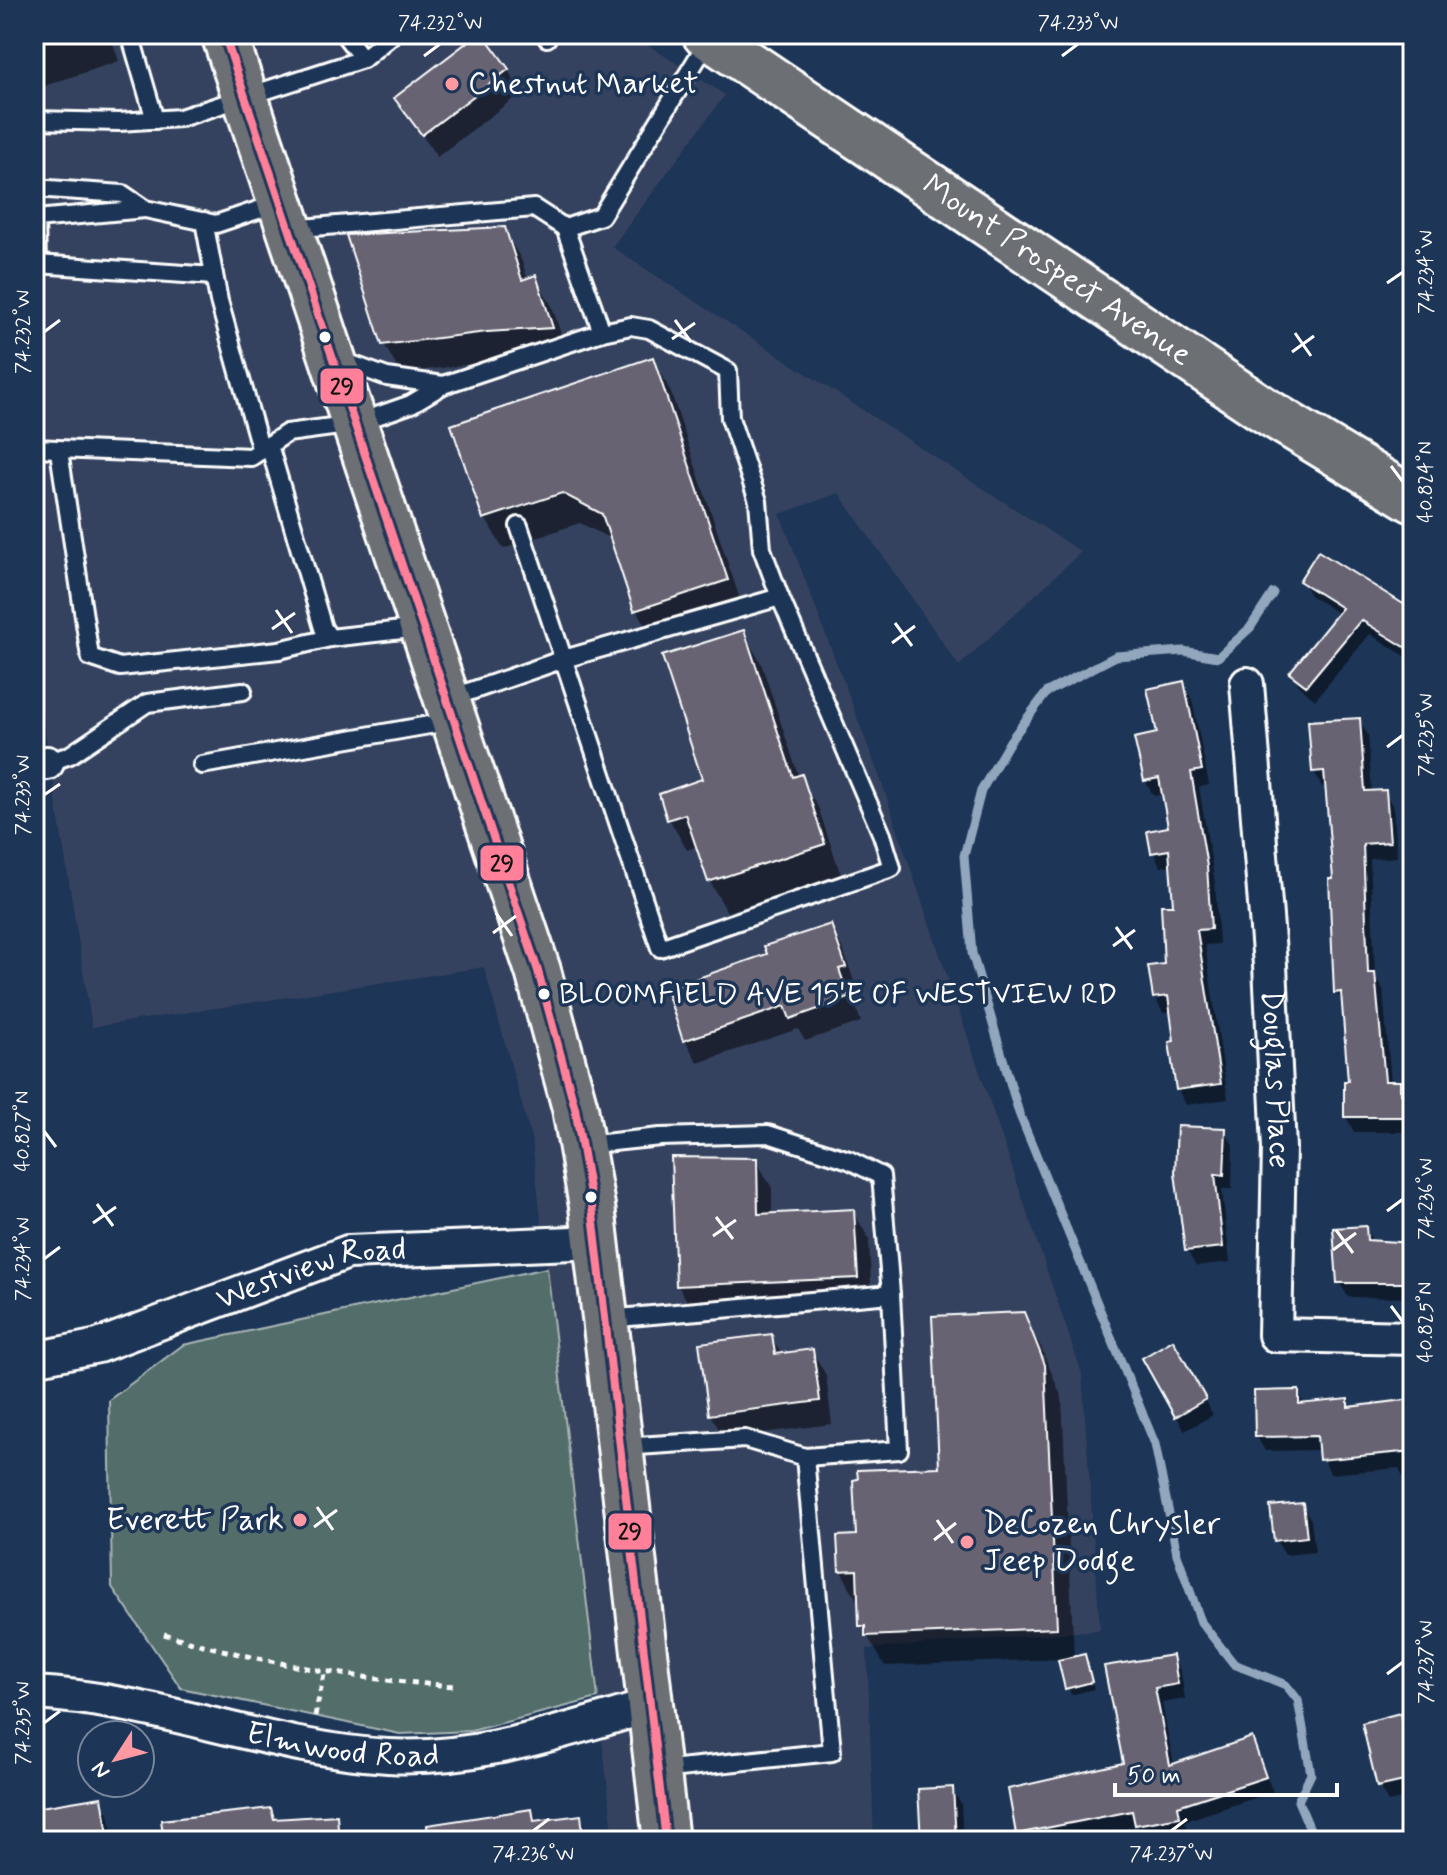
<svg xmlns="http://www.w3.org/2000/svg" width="1447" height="1875" font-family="Mynerve,sans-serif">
  <rect width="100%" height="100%" fill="#1d3557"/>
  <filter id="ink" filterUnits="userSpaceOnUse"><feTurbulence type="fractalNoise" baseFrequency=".0125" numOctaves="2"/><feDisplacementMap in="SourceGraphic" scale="16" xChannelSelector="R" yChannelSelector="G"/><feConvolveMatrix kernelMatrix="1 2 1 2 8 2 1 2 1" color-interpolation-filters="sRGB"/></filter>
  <g filter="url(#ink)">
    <polygon fill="#34435f" points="34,34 631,34 725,95 612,247 1081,552 959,666 839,493 780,514 880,778 1082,1374 1100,1630 867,1649 874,1841 614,1841 532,1141 484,967 92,1027 34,662"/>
    <polygon fill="#536d6b" stroke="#a9b6b5" stroke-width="2" points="547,1268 598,1698 471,1731 400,1734 181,1688 112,1587 109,1400 183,1345"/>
    <g fill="#0007">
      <polygon points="34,34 110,34 119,61 44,86 34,85"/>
      <polygon points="508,70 521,93 437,157 397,99"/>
      <polygon points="504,230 521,259 528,280 535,277 552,306 568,356 505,360 400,373 384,344"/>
      <polygon points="653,360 670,390 744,611 654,641 636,610 613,540 580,523 503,549 485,518"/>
      <polygon points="1302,581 1413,613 1413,661 1370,634 1315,700 1300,687 1292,673 1339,614 1310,595"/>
      <polygon points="743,632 761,663 799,777 818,807 841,875 727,912 710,882 698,846 687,850 669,819 705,780"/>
      <polygon points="1183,683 1192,699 1209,785 1199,787 1215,883 1219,944 1205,945 1228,1099 1186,1105 1178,1090 1171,1044 1176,1043 1172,1012 1163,1013 1155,998 1166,966 1175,906 1172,865 1161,867 1153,852 1170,829 1164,794 1154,796 1145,781 1137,740 1159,735"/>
      <polygon points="1359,720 1368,735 1372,793 1385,792 1393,807 1397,857 1370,859 1375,976 1383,990 1391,1083 1398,1083 1406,1096 1413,1096 1413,1132 1354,1132 1346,1117 1350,1083 1344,1005 1336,992 1335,881 1328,786 1322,787 1314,771"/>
      <polygon points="830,926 843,949 857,990 851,992 861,1022 805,1041 798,1029 698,1063 685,1040 770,956"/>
      <polygon points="1224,1130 1233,1145 1232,1189 1222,1189 1230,1262 1196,1266 1187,1251"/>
      <polygon points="756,1160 772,1188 772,1215 853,1211 869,1239 872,1305 694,1313 678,1286"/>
      <polygon points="1365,1228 1374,1243 1413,1245 1413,1298 1348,1297 1339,1282"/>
      <polygon points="1022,1314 1040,1345 1062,1398 1074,1658 1084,1656 1094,1689 1071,1695 1060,1659 885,1666 861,1625 858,1602 841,1571 858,1537 941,1468"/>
      <polygon points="771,1336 782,1355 812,1351 826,1375 832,1424 724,1438 710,1414"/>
      <polygon points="1173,1343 1213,1415 1185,1431 1145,1358"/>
      <polygon points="1297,1392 1305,1405 1346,1401 1351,1409 1413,1401 1413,1490 1409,1491 1399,1468 1330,1474 1320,1450 1265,1451 1257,1437"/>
      <polygon points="1302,1505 1311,1520 1315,1552 1285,1555 1276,1540"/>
      <polygon points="1172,1657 1181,1672 1185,1699 1162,1703 1174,1765 1251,1739 1273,1792 1185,1821 1187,1832 1146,1840 1138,1826 1063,1841 1023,1841 1018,1833 1125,1764 1106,1668"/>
      <polygon points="1399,1715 1413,1753 1413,1796 1388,1802 1379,1786"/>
      <polygon points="952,1789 961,1804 963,1841 923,1841 921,1791"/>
      <polygon points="100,1799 109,1814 114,1841 38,1841 34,1810"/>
      <polygon points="270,1810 276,1821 336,1817 346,1841 166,1841"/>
      <polygon points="531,1811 538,1822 580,1817 594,1841 465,1841"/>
    </g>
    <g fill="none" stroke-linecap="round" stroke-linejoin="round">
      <polyline stroke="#92a7bd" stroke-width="9" points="1273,593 1250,628 1218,657 1183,651 1116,656 1047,692 1010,741 981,791 964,856 972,953 1019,1113 1155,1444 1177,1554 1201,1622 1234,1664 1286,1685 1298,1700 1311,1774 1298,1801 1315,1841"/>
    </g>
    <g fill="#686473" stroke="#fff" stroke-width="2">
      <polygon points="478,34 483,34 509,69 422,135 394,98"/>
      <polygon points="505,227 522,280 536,275 553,328 487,332 382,345 346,235"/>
      <polygon points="653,357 728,580 634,611 602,514 562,493 483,519 451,425"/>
      <polygon points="1318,551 1413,610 1413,652 1361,620 1306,686 1289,673 1342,608 1299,581"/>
      <polygon points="744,630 793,777 802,774 825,844 708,882 685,814 667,820 659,794 702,779 662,656"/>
      <polygon points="1184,681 1202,770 1191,772 1207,866 1211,929 1197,930 1221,1084 1176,1090 1169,1042 1174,1041 1168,996 1153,998 1148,966 1164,964 1161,905 1173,905 1169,850 1151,853 1147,831 1168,827 1159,778 1144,781 1134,738 1157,733 1147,689"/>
      <polygon points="1360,718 1365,791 1386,790 1390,842 1363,844 1368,973 1375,973 1385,1081 1400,1081 1400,1094 1413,1094 1413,1117 1344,1117 1344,1081 1348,1081 1341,992 1334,993 1329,879 1333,879 1324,771 1312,772 1308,721"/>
      <polygon points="831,924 846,967 839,969 849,998 790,1019 785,1006 683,1041 666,989 767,954 764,946"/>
      <polygon points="1177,1126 1226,1128 1224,1175 1215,1174 1223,1247 1185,1251 1175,1173"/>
      <polygon points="671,1157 757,1158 758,1214 854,1209 858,1278 676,1286"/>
      <polygon points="1366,1226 1367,1240 1413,1243 1413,1283 1337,1283 1333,1228"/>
      <polygon points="1024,1312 1045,1365 1057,1628 865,1636 865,1626 859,1626 857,1570 839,1571 837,1536 856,1535 853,1480 858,1479 857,1470 939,1467 932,1316"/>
      <polygon points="772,1334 775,1354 813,1349 820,1401 709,1415 699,1343"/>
      <polygon points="1173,1340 1206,1399 1175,1417 1142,1358"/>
      <polygon points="1299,1390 1299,1404 1348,1399 1348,1407 1413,1399 1413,1451 1319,1460 1317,1436 1255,1437 1254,1391"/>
      <polygon points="1303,1503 1307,1537 1274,1541 1270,1506"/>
      <polygon points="1085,1654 1092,1682 1065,1689 1058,1660"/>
      <polygon points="1173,1655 1178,1684 1155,1688 1170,1765 1252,1737 1266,1777 1178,1806 1180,1817 1135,1825 1132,1811 1016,1834 1008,1789 1123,1763 1104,1666"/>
      <polygon points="1400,1713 1413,1779 1377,1787 1362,1723"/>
      <polygon points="953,1787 956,1840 921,1841 918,1789"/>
      <polygon points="102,1797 109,1841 36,1841 34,1808"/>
      <polygon points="271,1808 274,1819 337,1815 339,1841 164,1841 161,1820"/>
      <polygon points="532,1809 534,1821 581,1815 584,1841 428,1841 427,1825"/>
    </g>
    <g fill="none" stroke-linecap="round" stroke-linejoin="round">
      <g stroke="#fff" stroke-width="22">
        <g id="service">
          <polyline points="130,34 155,120"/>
          <polyline points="344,34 363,59"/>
          <polyline points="544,34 547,38"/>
          <polyline points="34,120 119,122 180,118 363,59 393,34"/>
          <polyline points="34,188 123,194 145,209 216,224 279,203"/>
          <polyline points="145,209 36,219 37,264 214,276"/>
          <polyline points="204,221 219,301 261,451"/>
          <polyline points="565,228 602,332"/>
          <polyline points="291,229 534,208 565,228 601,216 708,41"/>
          <polyline points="340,360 387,377 443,385"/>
          <polyline points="269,445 323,628 330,638"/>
          <polyline points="34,448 251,457 287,433 354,424 411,404 443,385 602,332 631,326 649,329 728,371 730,418 758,501 762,549 780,597"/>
          <polyline points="59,451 90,657 120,667 279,650 330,638 420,628"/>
          <polyline points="448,699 564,659 780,597 882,835 892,868 660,948 519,526"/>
          <polyline points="47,763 70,755 147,703 243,691"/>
          <polyline points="202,765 452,721"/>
          <polyline points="585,1145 660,1137 768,1134 849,1160 881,1176 891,1294"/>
          <polyline points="607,1319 891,1294 899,1450 805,1457"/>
          <polyline points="622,1447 745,1439 805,1457 832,1752 660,1770"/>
        </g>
      </g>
      <g stroke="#fff" stroke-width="38">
        <g id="minor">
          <path id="s1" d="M1247 684 1270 965 1279 1148 1275 1335 1413 1338"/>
          <polyline points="34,764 47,763"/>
          <path id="s2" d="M34 1359 98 1346 348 1252 598 1242"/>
          <path id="s3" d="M34 1693C155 1699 268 1749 388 1756 478 1761 564 1730 650 1706"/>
        </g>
      </g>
      <g stroke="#fff" stroke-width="50">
        <g id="primary">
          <polyline points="224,34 538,971 575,1108 592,1206 666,1841"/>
          <path id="s4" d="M705 34 1263 409 1413 500"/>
        </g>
      </g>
      <g stroke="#fff" stroke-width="5" stroke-dasharray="6 6" stroke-linecap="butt">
        <path d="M164 1634C258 1662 356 1680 455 1686"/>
        <polyline points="315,1716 325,1670"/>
      </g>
      <use href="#service" stroke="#1d3557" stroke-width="16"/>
      <use href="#minor" stroke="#1d3557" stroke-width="32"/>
      <use href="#primary" stroke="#6c6f75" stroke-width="44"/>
      <g stroke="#1d3557" stroke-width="14">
        <polyline id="bus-1" points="224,34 538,971 575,1108 592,1206 666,1841"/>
      </g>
      <use href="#bus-1" stroke="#ff8098" stroke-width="8"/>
    </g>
  </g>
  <path fill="none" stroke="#fff" stroke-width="3" d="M424 56 440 44M1062 56 1078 44M1387 283 1403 272M675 320 691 342M44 332 60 320M1295 333 1311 356M672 339 695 323M1292 352 1314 336M1391 466 1403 482M276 610 292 633M895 623 912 646M272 629 295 613M892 643 915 626M1387 747 1403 735M44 795 60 784M496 913 512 936M1116 927 1132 949M493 933 516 916M1113 946 1135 930M44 1131 56 1147M97 1204 113 1226M1387 1211 1403 1199M716 1217 733 1239M93 1223 116 1207M1336 1230 1353 1253M713 1236 736 1220M1333 1250 1356 1233M44 1259 60 1247M1391 1306 1403 1322M317 1507 333 1530M937 1520 953 1543M314 1527 337 1510M934 1540 956 1523M1387 1674 1403 1662M44 1723 60 1711M533 1831 549 1819M1171 1831 1187 1819"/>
  <g fill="#ff9aa2" stroke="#1d3557" stroke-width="3">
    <circle cx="452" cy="84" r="8"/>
    <circle cx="300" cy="1520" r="8"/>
    <circle cx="967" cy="1542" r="8"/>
  </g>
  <g fill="#fff" stroke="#1d3557" stroke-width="3">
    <circle cx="325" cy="337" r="7"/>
    <circle cx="544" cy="994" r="7"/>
    <circle cx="591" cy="1197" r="7"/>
  </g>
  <g text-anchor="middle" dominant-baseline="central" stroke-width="7" stroke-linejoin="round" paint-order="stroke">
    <g font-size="30" fill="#fff" stroke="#1d3557" text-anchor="start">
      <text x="559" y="994">BLOOMFIELD AVE 15'E OF WESTVIEW RD</text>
    </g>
    <g font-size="32" fill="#fff" stroke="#1d3557" text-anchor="start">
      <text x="468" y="84">Chestnut Market</text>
      <text x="284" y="1520" text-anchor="end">Everett Park</text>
      <text x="983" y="1524">DeCozen Chrysler<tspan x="983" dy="37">Jeep Dodge</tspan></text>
    </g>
    <g font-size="32" fill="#fff" stroke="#1d3557">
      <text stroke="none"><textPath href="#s4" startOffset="424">Mount Prospect Avenue</textPath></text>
      <text stroke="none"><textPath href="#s1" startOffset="396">Douglas Place</textPath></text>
      <text stroke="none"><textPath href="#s2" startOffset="292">Westview Road</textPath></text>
      <text stroke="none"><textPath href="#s3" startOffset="314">Elmwood Road</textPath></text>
    </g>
  </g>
  <g stroke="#1d3557" stroke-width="3">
    <rect x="319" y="367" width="46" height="38" rx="8" fill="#ff8098"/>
    <rect x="479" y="844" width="46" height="38" rx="8" fill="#ff8098"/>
    <rect x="607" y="1512" width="46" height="39" rx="8" fill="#ff8098"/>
  </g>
  <g font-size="22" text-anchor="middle" font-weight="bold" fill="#111">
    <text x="342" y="394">29</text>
    <text x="502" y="871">29</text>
    <text x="630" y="1539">29</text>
  </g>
  <rect width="1447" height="1875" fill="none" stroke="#1d3557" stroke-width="88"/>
  <g transform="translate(116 1759) rotate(234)"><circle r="38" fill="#1d3557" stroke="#77869a" stroke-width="2"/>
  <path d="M0-6L14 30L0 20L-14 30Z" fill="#ff9aa2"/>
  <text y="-12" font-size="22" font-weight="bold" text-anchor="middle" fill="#ffffff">N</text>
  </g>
  <path d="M1115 1783v12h222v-12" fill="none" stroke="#ffffff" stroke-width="4"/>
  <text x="1127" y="1783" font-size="24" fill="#ffffff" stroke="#1d3557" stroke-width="6" paint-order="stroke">50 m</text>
  <rect x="44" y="44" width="1359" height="1787" fill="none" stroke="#fff" stroke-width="3"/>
  <g font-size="20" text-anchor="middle" fill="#fff">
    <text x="440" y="29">74.232°W</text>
    <text x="1078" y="29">74.233°W</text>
    <text transform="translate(1425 272) rotate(-90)" y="7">74.234°W</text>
    <text transform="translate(22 332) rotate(-90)" y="7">74.232°W</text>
    <text transform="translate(1425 482) rotate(-90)" y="7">40.824°N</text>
    <text transform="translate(1425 735) rotate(-90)" y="7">74.235°W</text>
    <text transform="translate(22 795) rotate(-90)" y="7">74.233°W</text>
    <text transform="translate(22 1131) rotate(-90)" y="7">40.827°N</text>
    <text transform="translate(1425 1199) rotate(-90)" y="7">74.236°W</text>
    <text transform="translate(22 1259) rotate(-90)" y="7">74.234°W</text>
    <text transform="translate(1425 1322) rotate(-90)" y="7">40.825°N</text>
    <text transform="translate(1425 1662) rotate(-90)" y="7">74.237°W</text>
    <text transform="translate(22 1723) rotate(-90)" y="7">74.235°W</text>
    <text x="533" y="1860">74.236°W</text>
    <text x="1171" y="1860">74.237°W</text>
  </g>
</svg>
